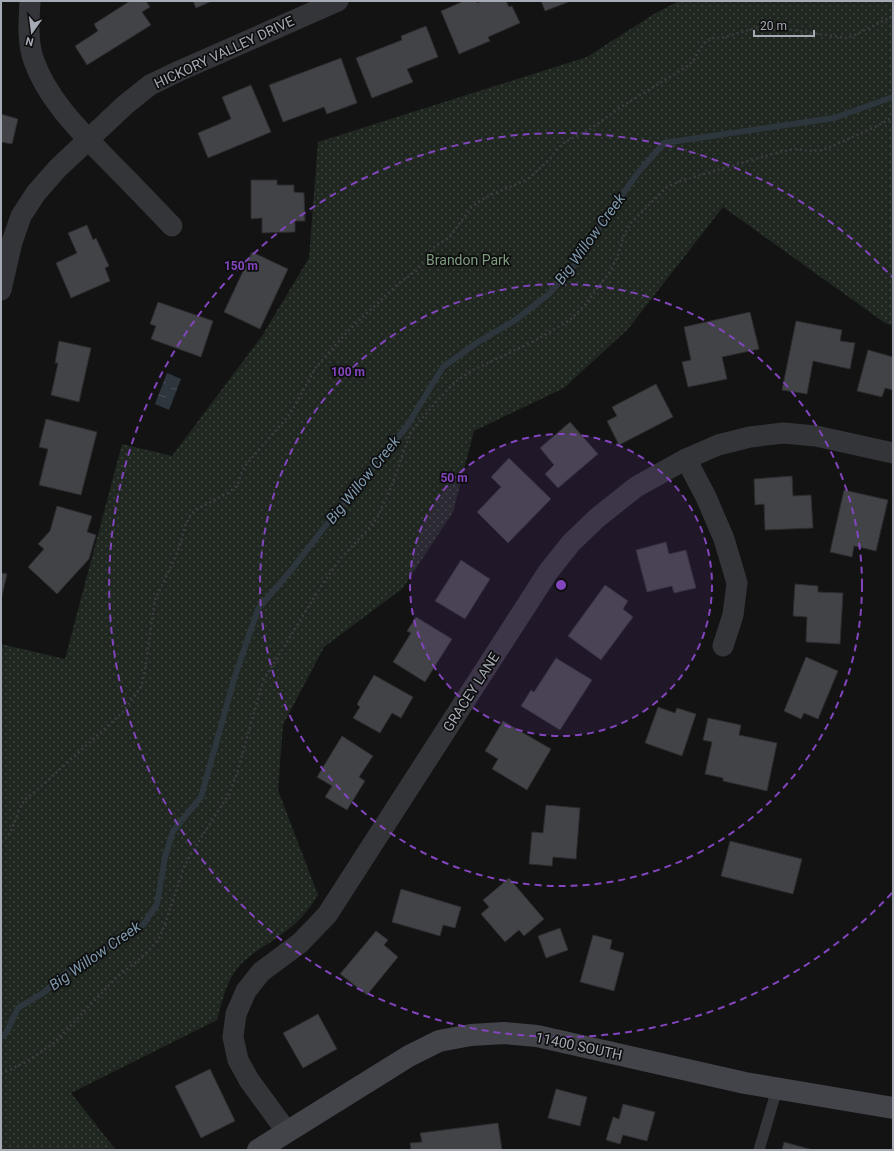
<svg xmlns="http://www.w3.org/2000/svg" width="894" height="1151" font-family="Roboto,sans-serif">
  <defs>
    <pattern id="park-dots" width="8" height="8" patternUnits="userSpaceOnUse"><rect width="8" height="8" fill="#1f2720"/><path d="M2 2h.1M6 6h.1" fill="none" stroke="#3d443e" stroke-width="1.8" stroke-linecap="round"/></pattern>
    <pattern id="water-ripples" width="26" height="14" patternUnits="userSpaceOnUse"><rect width="26" height="14" fill="#2d363c"/><path d="M2 4q2-2 4 0t4 0M15 11q2-2 4 0t4 0" fill="none" stroke="#485056"/></pattern>
  </defs>
  <rect width="100%" height="100%" fill="#131314"/>
  <path fill="url(#park-dots)" d="M679 1H893V326L885 323 723 207 628 329 564 388 474 431 453 512 403 588 324 647 283 725 278 790 318 895C309 909 300 921 286 931 271 943 252 952 239 966 226 981 222 1002 217 1020L71 1093 116 1150H1V644L65 659 122 444 172 456 262 336 309 258 318 142 587 57 654 14Z"/>
  <polygon fill="url(#water-ripples)" points="167,373 181,379 169,410 155,404"/>
  <g fill="none" stroke-linecap="round" stroke-linejoin="round">
    <polyline stroke="#2d363c" stroke-width="6" points="1,1037 6,1033 18,1008 43,993 67,972 144,924 157,904 165,857 173,831 201,797 235,676 258,609 292,569 368,471 405,429 443,367 478,342 514,321 549,294 573,267 602,223 637,174 664,143 834,118 893,97"/>
  </g>
  <g fill="#424347" stroke="#2d2d30">
    <polygon points="130,1 146,1 150,7 142,12 151,25 87,65 75,46 98,31 94,24"/>
    <polygon points="193,1 212,1 196,8"/>
    <polygon points="464,1 476,1 477,3 482,1 506,1 509,7 512,6 520,23 488,37 490,41 459,54 441,11"/>
    <polygon points="541,1 571,1 545,11"/>
    <polygon points="426,26 438,57 407,69 413,82 372,98 356,58 402,40 401,36"/>
    <polygon points="341,58 357,103 327,114 324,107 283,122 269,85"/>
    <polygon points="251,85 271,132 208,158 198,133 231,119 222,97"/>
    <polygon points="1,114 18,119 12,144 1,142"/>
    <polygon points="251,180 277,180 277,185 294,185 294,192 304,193 305,221 295,221 295,232 262,233 262,218 251,219"/>
    <polygon points="87,225 93,240 96,238 109,266 105,268 110,281 71,298 56,263 77,253 68,233"/>
    <polygon points="252,252 288,269 260,329 224,312"/>
    <polygon points="158,302 213,321 201,357 151,339 156,326 150,324"/>
    <polygon points="750,312 759,349 722,357 727,379 688,387 682,362 691,360 684,327"/>
    <polygon points="796,321 842,330 840,341 855,343 850,369 813,361 807,394 782,390"/>
    <polygon points="59,341 91,348 79,402 51,395 58,363 55,363"/>
    <polygon points="868,350 893,357 893,390 885,388 882,397 857,391"/>
    <polygon points="656,384 673,417 619,445 607,421 617,416 612,407"/>
    <polygon points="46,419 97,432 81,495 39,485 48,449 39,447"/>
    <polygon points="570,422 598,454 558,488 545,474 554,465 540,448"/>
    <polygon points="509,458 551,499 508,543 477,512 501,487 491,477"/>
    <polygon points="792,476 793,496 811,495 813,528 765,530 764,504 755,505 754,479"/>
    <polygon points="844,490 888,500 876,551 854,546 852,557 830,552"/>
    <polygon points="57,506 92,516 87,532 96,535 89,559 57,594 28,567 44,549 38,544 50,531"/>
    <polygon points="666,542 669,554 686,550 696,588 674,593 672,586 647,592 636,550"/>
    <polygon points="461,560 490,579 465,619 435,601"/>
    <polygon points="1,573 7,574 1,600"/>
    <polygon points="795,584 818,586 818,592 843,593 840,644 806,642 807,617 793,616"/>
    <polygon points="605,585 628,601 623,609 633,617 601,660 568,636"/>
    <polygon points="416,617 452,639 425,682 393,662 411,633 407,631"/>
    <polygon points="806,657 838,671 818,719 804,713 801,719 784,711"/>
    <polygon points="556,658 592,680 560,730 521,706 531,690 534,692"/>
    <polygon points="374,675 413,697 401,718 392,713 380,733 353,718 360,707 357,704"/>
    <polygon points="658,707 675,713 677,708 696,714 682,756 645,743"/>
    <polygon points="708,718 741,725 739,735 777,743 767,791 723,781 723,778 705,774 712,742 703,740"/>
    <polygon points="503,721 551,749 527,790 492,769 498,759 485,751"/>
    <polygon points="342,736 373,756 359,777 365,781 347,810 325,797 332,786 317,777"/>
    <polygon points="546,805 580,808 576,859 553,857 552,866 529,864 532,832 543,833"/>
    <polygon points="730,841 802,859 793,894 721,876"/>
    <polygon points="509,878 544,919 524,936 519,930 505,942 481,914 489,907 483,900"/>
    <polygon points="401,889 461,907 455,928 443,925 440,936 392,922"/>
    <polygon points="560,928 568,950 546,958 538,936"/>
    <polygon points="376,931 388,940 384,945 398,957 367,995 340,974"/>
    <polygon points="593,935 612,940 610,949 624,953 614,991 580,982"/>
    <polygon points="318,1014 337,1049 303,1068 283,1033"/>
    <polygon points="210,1069 235,1121 201,1138 175,1086"/>
    <polygon points="556,1089 587,1097 580,1126 548,1118"/>
    <polygon points="623,1104 655,1112 647,1141 623,1135 620,1144 606,1140 613,1117 619,1119"/>
    <polygon points="498,1123 502,1150 411,1150 410,1143 422,1142 420,1133"/>
    <polygon points="784,1142 813,1150 782,1150"/>
  </g>
  <g fill="none" stroke-linecap="round" stroke-linejoin="round">
    <g stroke="#3a3c40" stroke-width="2.5" stroke-dasharray="2 3" stroke-linecap="butt">
      <path d="M1 842C14 834 15 816 22 804 25 798 31 795 36 791L122 713 141 687 144 676 155 600 175 558 180 545 185 526 190 516 195 510 228 493 237 486 244 467 290 414 316 367 350 329 399 283 416 271 423 264 433 248 438 244 449 238 471 208 477 203 486 197 528 179 550 159 557 149 565 142 590 129 621 107 686 67 693 61 704 43 712 38H722L755 28 764 26 847 38 855 35 893 16"/>
      <polyline points="1,1074 28,1061 54,1043 117,977 141,958 153,946 159,938 164,927 184,867 192,852 229,794 237,773 263,681 323,583 341,558 371,526 378,516 392,485 411,431 448,389 458,380 471,371 536,340 570,320 585,305 609,273 617,258 624,235 631,223 667,187 680,181 779,152 795,149 814,151 819,151 830,147 877,126 893,117"/>
    </g>
    <polyline stroke="#343539" stroke-width="11" points="759,1150 777,1089"/>
    <g stroke="#343539" stroke-width="21">
      <path d="M30 1C29 21 27 42 34 61 48 100 80 131 108 160 130 182 151 204 172 226"/>
      <polyline points="1,290 12,242 21,216 36,193 58,168 125,105 150,85 179,71 338,1"/>
      <polyline points="686,459 706,497 724,539 737,583 733,615 723,646"/>
      <polyline points="287,1132 249,1080 238,1060 233,1037 236,1014 246,991 261,972 300,943 327,915 548,572 571,543 597,518 636,487 686,459 718,445 750,437 783,433 816,436 893,453"/>
    </g>
    <polyline stroke="#424449" stroke-width="22" points="258,1150 409,1056 439,1041 471,1035 504,1033 537,1036 745,1083 893,1108"/>
  </g>
  <circle cx="561" cy="585" r="151" fill="#8345bd" fill-opacity=".12"/>
  <g fill="none" stroke="#8345bd" stroke-width="2" stroke-dasharray="7 5">
    <circle cx="561" cy="585" r="151"/>
    <circle cx="561" cy="585" r="301"/>
    <path d="M892 893A452 452 0 1 1 892 277"/>
  </g>
  <g text-anchor="middle" dominant-baseline="central" stroke-width="3.5" stroke-linejoin="round" paint-order="stroke">
    <g font-size="14" fill="#a5aab4" stroke="#0e0e0f">
      <text transform="translate(224 52) rotate(-25)">HICKORY VALLEY DRIVE</text>
      <text transform="translate(471 692) rotate(-57)">GRACEY LANE</text>
      <text transform="translate(579 1046) rotate(12)">11400 SOUTH</text>
    </g>
    <g font-size="14" fill="#7d9d7e" stroke="#0e0e0f">
      <text x="468" y="260">Brandon Park</text>
    </g>
    <g font-size="15" font-style="italic" fill="#7e99ad" stroke="#0e0e0f">
      <text transform="translate(590 239) rotate(-54)">Big Willow Creek</text>
      <text transform="translate(363 480) rotate(-51)">Big Willow Creek</text>
      <text transform="translate(95 956) rotate(-35)">Big Willow Creek</text>
    </g>
  </g>
  <circle cx="561" cy="585" r="6" fill="#8345bd" stroke="#0e0e0f" stroke-width="2"/>
  <g font-size="12" text-anchor="middle" font-weight="bold" fill="#8345bd" stroke="#0e0e0f" stroke-width="3.5" stroke-linejoin="round" paint-order="stroke">
    <text x="241" y="270">150 m</text>
    <text x="348" y="376">100 m</text>
    <text x="454" y="482">50 m</text>
  </g>
  <rect width="894" height="1151" fill="none" stroke="#a5aab4" stroke-width="4"/>
  <g transform="translate(32 32) rotate(194)" stroke="#0e0e0f" stroke-width="3" paint-order="stroke">
  <path d="M0-3L7 15L0 10L-7 15Z" fill="#a5aab4"/>
  <text y="-6" font-size="11" font-weight="bold" text-anchor="middle" fill="#a5aab4">N</text>
  </g>
  <path d="M754 30v6h60v-6" fill="none" stroke="#a5aab4" stroke-width="2"/>
  <text x="760" y="30" font-size="12" fill="#a5aab4" stroke="#0e0e0f" stroke-width="3" paint-order="stroke">20 m</text>
</svg>
